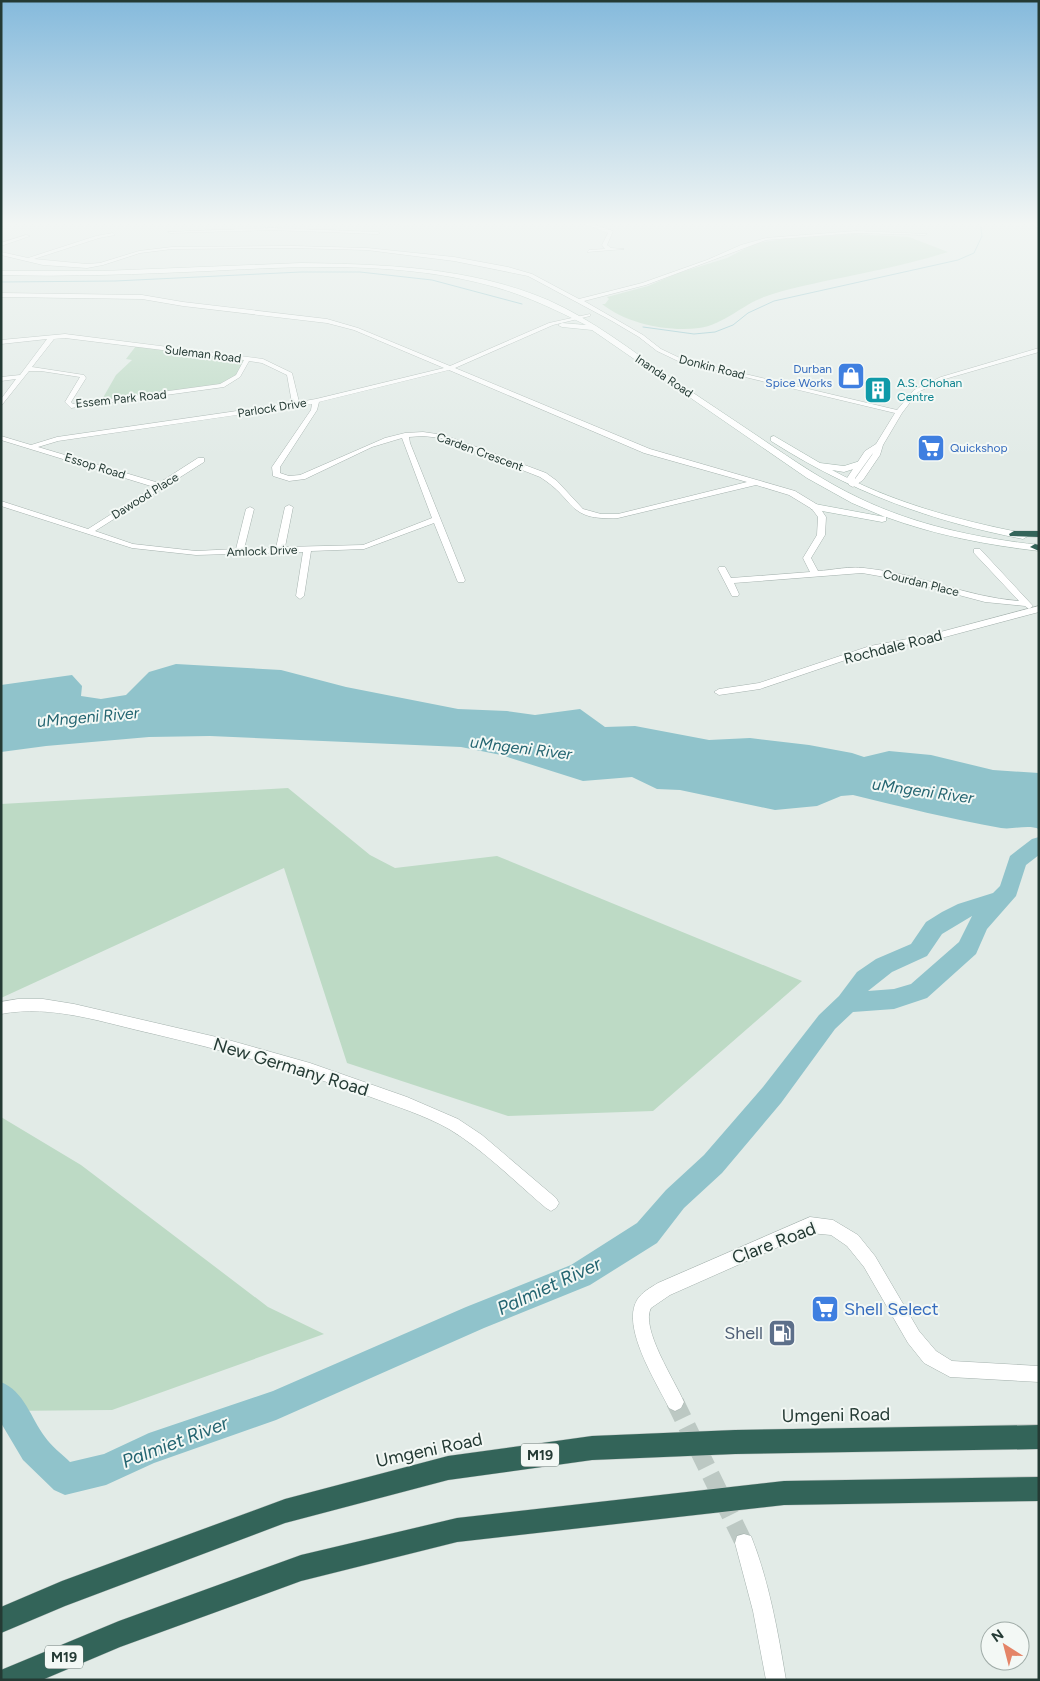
<svg xmlns="http://www.w3.org/2000/svg" width="1040" height="1681" font-family="Figtree,sans-serif">
  <rect width="100%" height="100%" fill="#e2ebe7"/>
  <g fill="#bddac5">
    <path d="M854 234 909 237 948 252C910 264 870 272 830 280 808 285 785 289 764 297 742 305 723 325 699 328 668 332 627 324 602 304H605L609 299 607 297 648 286 678 273 727 258 752 245 763 242 791 238Z"/>
    <polygon points="136,346 246,360 235,378 225,384 100,403 116,375 132,360 126,359"/>
    <polygon points="288,788 370,855 395,868 497,856 802,981 653,1111 508,1116 347,1063 284,868 1,998 1,804"/>
    <polygon points="1,1117 81,1165 268,1307 324,1334 112,1410 1,1411"/>
  </g>
  <path fill="#90c3cb" d="M176 664 281 670 346 687 458 709 507 711 535 715 580 709 605 727 635 726 709 740 750 738 809 745 852 753 864 757 889 751 931 755 993 770 1039 773V829C1028 824 1013 830 1001 828 951 819 902 807 853 795L841 796 817 806 775 810 680 790 657 789 632 777 583 781 501 755 461 747 210 736 149 737 46 746 1 752V685L72 675 82 686 81 696 101 699 126 695 149 672Z"/>
  <g fill="none" stroke-linecap="round" stroke-linejoin="round">
    <g stroke="#90c3cb" stroke-width="1">
      <polyline points="1,282 115,281 301,272 360,272 432,280 522,304"/>
      <polyline points="643,327 694,334 715,332 733,325 748,313 774,301 958,260 974,253 982,236 980,222"/>
    </g>
    <path fill="#90c3cb" fill-rule="evenodd" d="M1039 837V855L1026 865 1016 896 987 929 976 954 927 998 894 1009 853 1012 835 1029 781 1103 722 1173 684 1208 657 1243 590 1285 484 1328 276 1420 154 1463 106 1485 65 1495 54 1490 23 1460 1 1423V1382C24 1391 31 1418 45 1437 51 1446 62 1454 70 1462L104 1454 149 1433 273 1391 466 1307 571 1265 637 1223 666 1190 704 1155 763 1087 819 1015 839 996 857 972 876 959 911 944 926 922 942 912 958 904 993 893 1000 886 1010 856 1032 839ZM972 916 959 942 911 984 894 989 868 991 892 972 927 956 942 934Z"/>
    <polyline stroke="#bcc8c3" stroke-width="18" stroke-dasharray="18 9" stroke-linecap="butt" points="675,1402 744,1543"/>
    <g stroke="#a5b2ae" stroke-width="1">
      <g id="street">
        <polygon points="422,222 409,225 382,224 384,223"/>
        <polygon points="580,222 586,222 613,231 607,245 611,248 624,249 587,252 589,250 605,249 602,245 608,233"/>
        <polygon points="1029,222 1034,222 1039,226 1039,229"/>
        <polygon points="272,228 378,232 380,233 378,234 272,230 170,233 168,232"/>
        <path d="M856 231 927 234 925 235 856 233 766 240 646 285 584 301 643 335 661 349 682 359 897 410 914 390 941 377 1039 348V352L945 379 918 392 902 413 883 445 880 455 863 480 853 487 849 485 847 478 865 451 876 444 895 413 678 361 657 351 639 337 612 321 528 276 454 261 367 250 293 248 172 249 140 253 103 265 87 268 43 265 1 255V252L28 258 96 236 113 233 115 235 99 238 34 259 87 264 100 263 139 251 172 247 293 246 367 248 454 257 508 267 532 274 579 299 642 283 707 260 741 245 766 238ZM873 453 872 455 855 479V478Z"/>
        <polygon points="26,235 30,236 1,246 1,243"/>
        <path d="M1 293 142 295 183 302 327 319 358 328 450 366 549 323 590 314V316L553 325 455 368 650 449 795 491 818 505 826 517 825 535 811 558 818 571C833 570 850 566 864 568 917 573 966 597 1019 601L974 553V549H980L1033 606 1029 609 1025 606 985 602 902 580 862 573 734 583 739 594 738 596H732L718 569 719 567H725L731 578 810 572 803 558 817 535 818 517 812 509 789 495 756 485 618 518C566 521 577 500 540 477L441 438 423 436 409 437 410 443 465 580 464 582H458L457 580 434 523 364 549 311 551 304 596 300 599 296 596 303 552 196 555 132 548 1 506V501L88 529 154 487 1 440V436L31 445 57 437 292 403 287 375 262 363 249 361 240 377 224 387 71 408 65 402 80 377 41 371H29L1 406V399L16 379 1 381V377L20 375 47 339 1 344V340L65 334 263 359 292 373 299 402 316 399 444 368 354 330 327 323 183 306 142 299 1 297ZM65 338 244 360 236 375 220 384 73 404 71 402 86 378 84 375 32 367 54 339ZM449 370 644 453 747 482 618 514H601L583 509 557 481 546 473 444 435 423 432 405 433 385 438 300 475 289 476 280 473V467L317 410 319 402ZM312 404 311 410 272 467 273 476 289 481 305 479 372 447 402 438 432 518 363 545 285 547 293 507 289 505 285 507 276 548 244 549 254 509 250 507 246 509 236 549 196 551 133 544 95 531 204 462V458H198L159 483 38 447 58 441Z"/>
        <polygon points="1039,606 1039,612 930,641 875,650 760,689 719,695 714,692 719,689 759,683 870,646 929,635"/>
        <path d="M18 999H43L74 1004 225 1039 310 1063 407 1097 458 1119 482 1135 556 1198 559 1203 556 1208 551 1211 546 1208C515 1182 484 1150 449 1129 424 1115 395 1106 368 1096 298 1071 227 1051 154 1034 104 1023 52 1004 1 1014V1002Z"/>
        <path d="M810 1217 833 1220 858 1235 875 1256 919 1331 936 1351 952 1361 1039 1366V1382L950 1377 924 1363 908 1343 864 1267 847 1246 831 1235 810 1233 670 1295 651 1308C640 1328 675 1381 684 1402L681 1408 675 1411 669 1408C656 1382 621 1327 637 1300 642 1292 650 1288 658 1283Z"/>
        <path d="M744 1534 751 1536C769 1581 778 1632 786 1680H766L753 1611 735 1543 737 1536Z"/>
      </g>
    </g>
    <g stroke="#a2b6ae" stroke-width="1">
      <g id="secondary">
        <path d="M301 263C383 264 470 267 548 300 593 320 631 350 671 378 701 398 732 419 762 439 793 460 825 482 859 498 915 525 977 538 1039 545V551C987 545 935 535 886 517V521L882 522 811 509 810 507 811 505 815 504 885 517 852 503 807 478 592 330 562 327 558 325 562 323 586 325C556 310 527 296 495 287 403 261 304 266 209 271 140 274 71 277 1 275V271H102Z"/>
        <path d="M774 436 820 463 844 466 860 461 863 462V466L844 472 832 470C891 502 957 520 1023 533L1028 536 1023 539C930 521 851 492 771 441V437Z"/>
      </g>
    </g>
    <g stroke="#c2c8c6" stroke-width="1">
      <g id="highway">
        <polygon points="1014,531 1039,531 1039,537 1010,536 1009,534"/>
        <polygon points="1035,544 1039,545 1039,551 1030,547"/>
        <polygon points="1039,1425 1039,1449 735,1454 592,1460 448,1480 285,1523 65,1606 1,1633 1,1607 62,1581 285,1499 448,1456 592,1436 735,1430"/>
        <polygon points="1039,1477 1039,1501 784,1505 457,1542 301,1581 120,1647 42,1680 1,1680 1,1670 119,1621 301,1555 457,1518 784,1481"/>
      </g>
    </g>
    <use href="#street" fill="#fff" fill-rule="evenodd"/>
    <use href="#secondary" fill="#fff" fill-rule="evenodd"/>
    <use href="#highway" fill="#336459" fill-rule="evenodd"/>
  </g>
  <linearGradient id="sky" x2="0" y2="1"><stop stop-color="#85badc"/><stop offset="0.49" stop-color="#f2f6f4"/><stop offset="1" stop-color="#f2f6f4" stop-opacity="0"/></linearGradient>
  <rect width="1040" height="457" fill="url(#sky)"/>
  <defs>
    <g id="shop-square" transform="scale(1.4375)"><rect x="-9" y="-9" width="18" height="18" rx="4" fill="#3f7fe0" stroke="#f3f8f5"/><path d="M-5-2.5h2.3a2.7 3.5 0 0 1 5.4 0H5L5.5 6h-11ZM-1.5-2.5h3a1.5 2.3 0 0 0-3 0Z" fill="#fff"/></g>
    <g id="building-square" transform="scale(1.4375)"><rect x="-9" y="-9" width="18" height="18" rx="4" fill="#0f9aa8" stroke="#f3f8f5"/><path d="M-4-6H4V6H1V3H-1V6H-4ZM-2.5-4.3h1.7v1.8h-1.7ZM.8-4.3h1.7v1.8H.8ZM-2.5-1h1.7V.8h-1.7ZM.8-1h1.7V.8H.8Z" fill="#fff"/></g>
    <g id="supermarket-square" transform="scale(1.4375)"><rect x="-9" y="-9" width="18" height="18" rx="4" fill="#3f7fe0" stroke="#f3f8f5"/><path d="M-6-5.5h2.5l.6 2H6L4.5 2H-2.5L-4.4-4H-6ZM-1.5 3.2a1.3 1.3 0 1 0 .1 0ZM3 3.2a1.3 1.3 0 1 0 .1 0Z" fill="#fff"/></g>
    <g id="fuel-square" transform="scale(1.4375)"><rect x="-9" y="-9" width="18" height="18" rx="4" fill="#5c6f8a" stroke="#f3f8f5"/><path d="M-5.5-6h7V0h2V4h1.3V-2.5L3-4.5l.8-.8L6-3V5H2.5V1h-1V6h-7ZM-4.2-4.7v3.2H.2V-4.7Z" fill="#fff"/></g>
  </defs>
  <g fill-rule="evenodd">
    <use href="#shop-square" x="851" y="376"/>
    <use href="#building-square" x="878" y="390"/>
    <use href="#supermarket-square" x="931" y="448"/>
    <use href="#supermarket-square" x="825" y="1309"/>
    <use href="#fuel-square" x="782" y="1333"/>
  </g>
  <g text-anchor="middle" dominant-baseline="central" stroke-width="4" stroke-linejoin="round" paint-order="stroke">
    <g font-size="12" fill="#243a34" stroke="#f3f8f5">
      <text transform="translate(203 354) rotate(7)">Suleman Road</text>
      <text transform="translate(712 367) rotate(14)">Donkin Road</text>
      <text transform="translate(664 376) rotate(34)">Inanda Road</text>
      <text transform="translate(121 399) rotate(-6)">Essem Park Road</text>
      <text transform="translate(272 408) rotate(-9)">Parlock Drive</text>
      <text transform="translate(480 452) rotate(20)">Carden Crescent</text>
      <text transform="translate(95 466) rotate(17)">Essop Road</text>
      <text transform="translate(145 496) rotate(-32)">Dawood Place</text>
      <text transform="translate(262 551) rotate(-2)">Amlock Drive</text>
      <text transform="translate(921 583) rotate(14)">Courdan Place</text>
    </g>
    <g font-size="12" fill="#366cbe" stroke="#f3f8f5" text-anchor="end">
      <text x="832" y="369">Durban<tspan x="832" dy="14">Spice Works</tspan></text>
      <text x="950" y="448" text-anchor="start">Quickshop</text>
    </g>
    <g font-size="12" fill="#0d838f" stroke="#f3f8f5" text-anchor="start">
      <text x="897" y="383">A.S. Chohan<tspan x="897" dy="14">Centre</tspan></text>
    </g>
    <g fill="#f3f8f5" stroke="#62736e" stroke-width="1">
      <rect x="521" y="1443.5" width="38" height="23" rx="4"/>
      <rect x="45" y="1645.5" width="38" height="23" rx="4"/>
    </g>
    <g font-size="14" font-weight="bold" fill="#243a34">
      <text x="540" y="1455">M19</text>
      <text x="64" y="1657">M19</text>
    </g>
    <g font-size="15" fill="#243a34" stroke="#f3f8f5">
      <text transform="translate(893 647) rotate(-14)">Rochdale Road</text>
    </g>
    <g font-size="16" font-style="italic" fill="#246571" stroke="#f3f8f5">
      <text transform="translate(88 717) rotate(-5)">uMngeni River</text>
      <text transform="translate(521 748) rotate(7)">uMngeni River</text>
      <text transform="translate(923 791) rotate(8)">uMngeni River</text>
    </g>
    <g font-size="18" fill="#243a34" stroke="#f3f8f5">
      <text transform="translate(291 1067) rotate(17)">New Germany Road</text>
      <text transform="translate(774 1243) rotate(-21)">Clare Road</text>
      <text transform="translate(836 1415) rotate(-1)">Umgeni Road</text>
      <text transform="translate(429 1450) rotate(-12)">Umgeni Road</text>
    </g>
    <g font-size="18" fill="#366cbe" stroke="#f3f8f5" text-anchor="start">
      <text x="844" y="1309">Shell Select</text>
    </g>
    <g font-size="18" fill="#4e5e75" stroke="#f3f8f5" text-anchor="end">
      <text x="763" y="1333">Shell</text>
    </g>
    <g font-size="19" font-style="italic" fill="#246571" stroke="#f3f8f5">
      <text transform="translate(549 1286) rotate(-25)">Palmiet River</text>
      <text transform="translate(175 1442) rotate(-21)">Palmiet River</text>
    </g>
  </g>
  <rect width="1040" height="1681" fill="none" stroke="#243a34" stroke-width="5"/>
  <g transform="translate(1005 1646) rotate(324)"><circle r="24" fill="#f3f8f5" stroke="#a0aca8"/>
  <path d="M0-4L9 19L0 12L-9 19Z" fill="#e48467"/>
  <text y="-8" font-size="14" font-weight="bold" text-anchor="middle" fill="#243a34">N</text>
  </g>
</svg>
